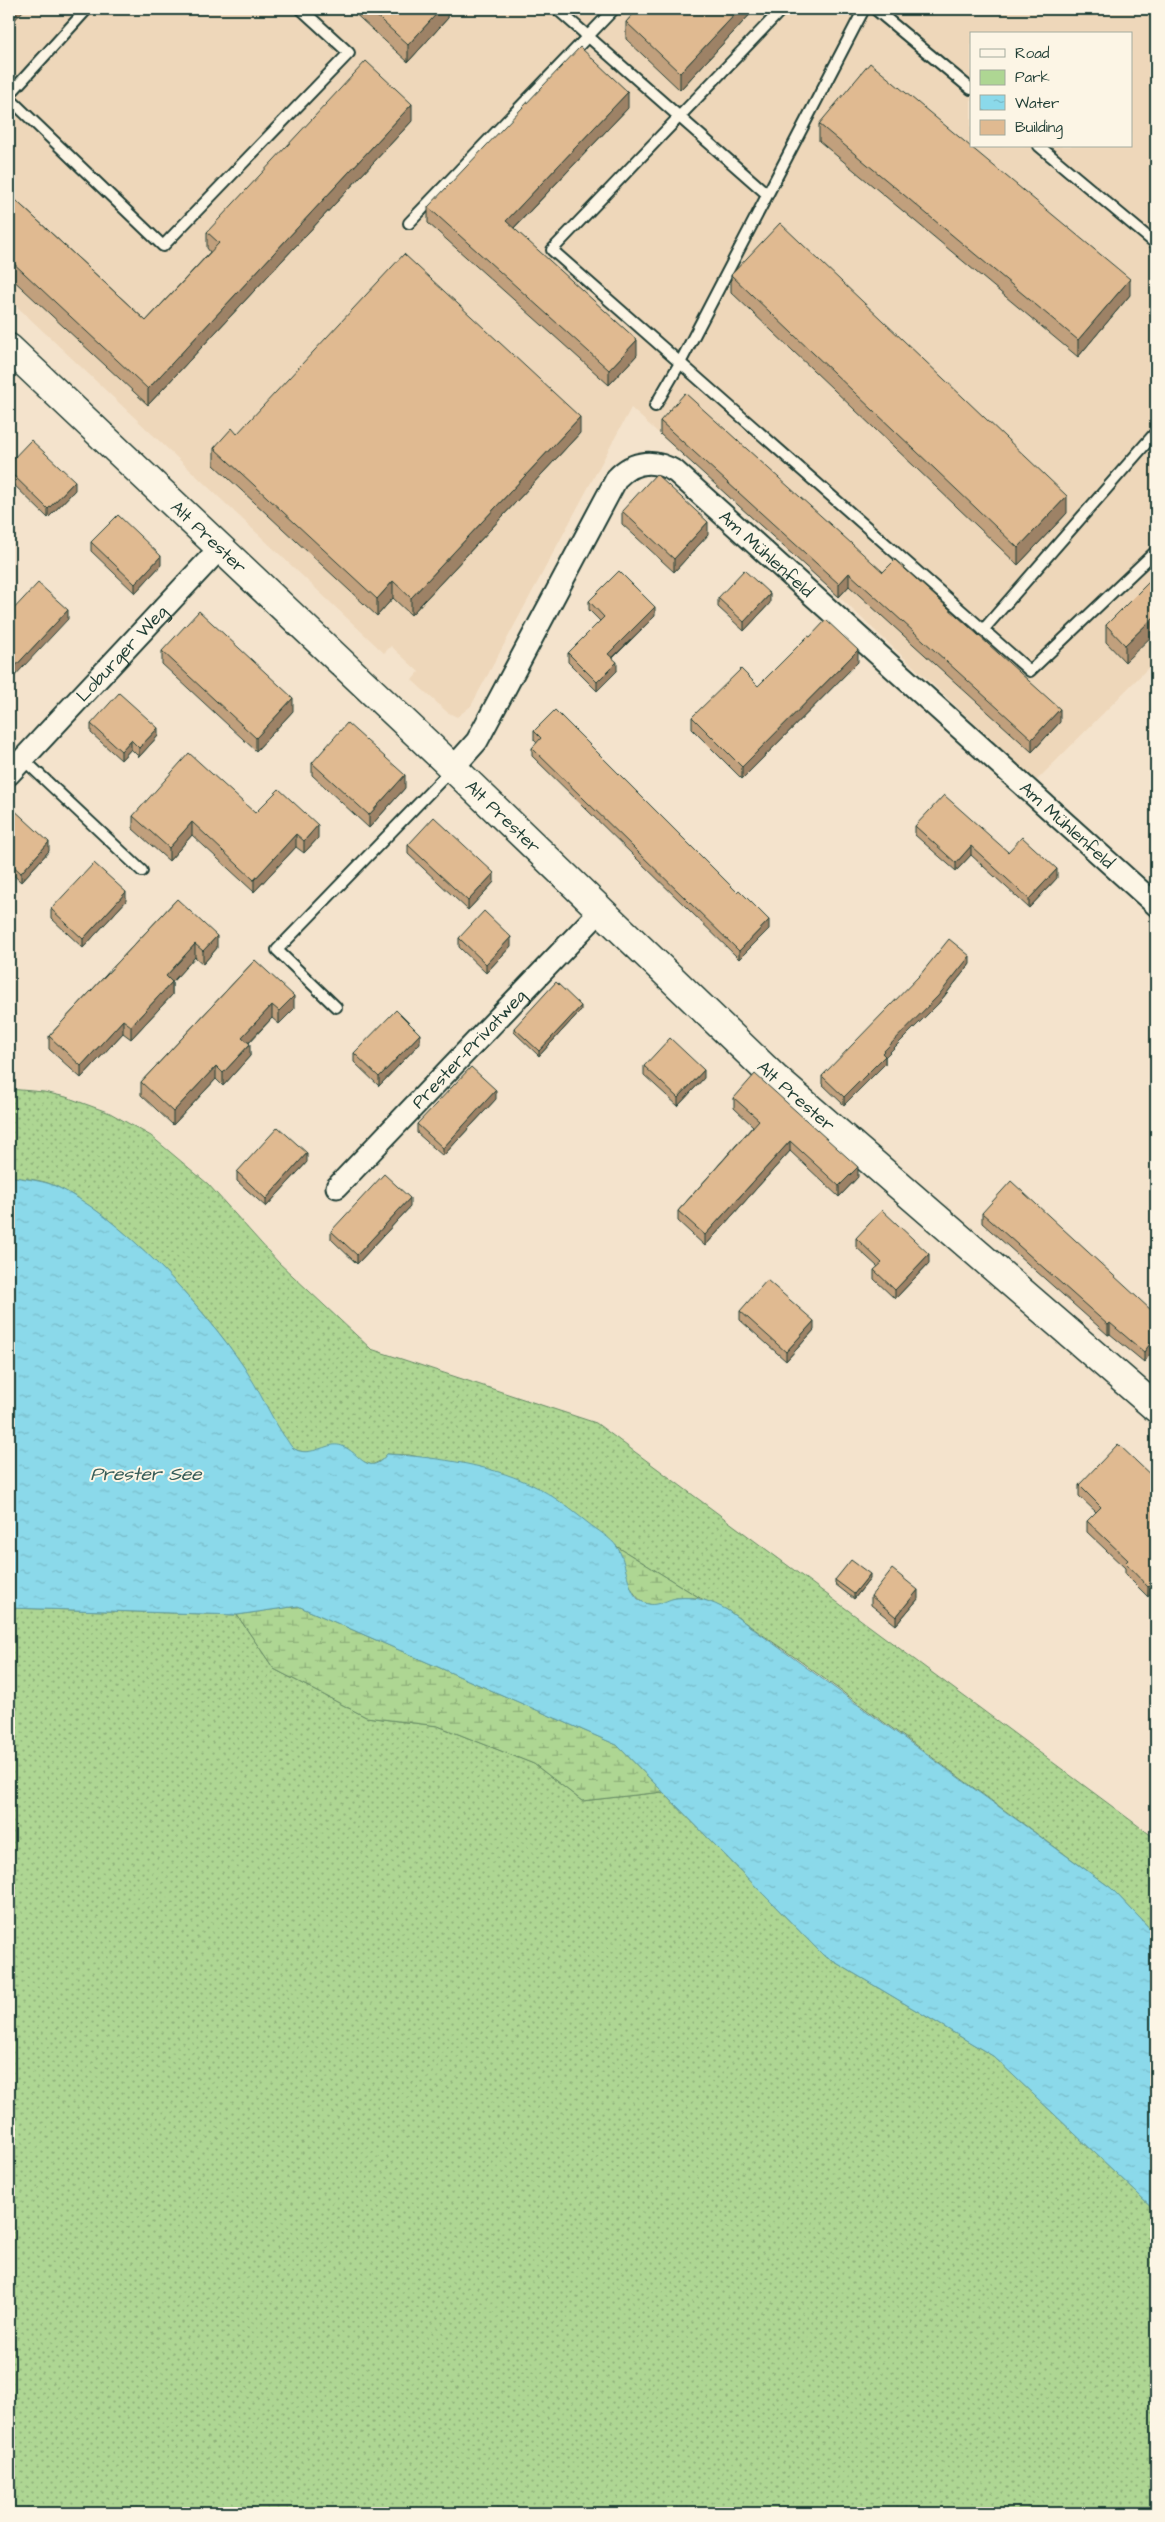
<svg xmlns="http://www.w3.org/2000/svg" width="1165" height="2522" font-family="'Architects Daughter',sans-serif">
  <defs>
    <pattern id="green-dots" width="8" height="8" patternUnits="userSpaceOnUse" patternTransform="scale(1.25)"><rect width="8" height="8" fill="#aed693"/><path d="M2 2h.1M6 6h.1" fill="none" stroke="#8daf79" stroke-width="1.8" stroke-linecap="round"/></pattern>
    <pattern id="wetland-marsh" width="20" height="14" patternUnits="userSpaceOnUse" patternTransform="scale(1.25)"><rect width="20" height="14" fill="#aed693"/><path d="M1 5h8M5 5V1M11 12h8M15 12V8" fill="none" stroke="#8daf79"/></pattern>
    <pattern id="water-ripples" width="26" height="14" patternUnits="userSpaceOnUse" patternTransform="scale(1.25)"><rect width="26" height="14" fill="#8bd9ea"/><path d="M2 4q2-2 4 0t4 0M15 11q2-2 4 0t4 0" fill="none" stroke="#78bbc9"/></pattern>
  </defs>
  <rect width="100%" height="100%" fill="#f4e3cc"/>
  <filter id="ink" filterUnits="userSpaceOnUse"><feTurbulence type="fractalNoise" baseFrequency=".02" numOctaves="2"/><feDisplacementMap in="SourceGraphic" scale="10" xChannelSelector="R" yChannelSelector="G"/><feConvolveMatrix kernelMatrix="1 2 1 2 8 2 1 2 1" color-interpolation-filters="sRGB"/></filter>
  <g filter="url(#ink)">
    <path fill="#eed7ba" fill-rule="evenodd" d="M9 9H1156V660L1036 781 839 597 631 408 471 706 457 717 447 712 412 680 419 672 391 646 384 653 9 299ZM971 34H1131V146H971Z"/>
    <g fill="url(#green-dots)" stroke="#668a64">
      <path d="M9 1089 44 1092 66 1097 110 1113 151 1136 208 1184 278 1262 371 1349 596 1423 1156 1839V1935L1111 1888 800 1661 727 1610 700 1598 616 1546 571 1510 546 1494 493 1471 409 1455 387 1454 382 1460 372 1465 327 1447C318 1452 304 1454 294 1449 281 1441 254 1384 244 1368 205 1308 119 1214 53 1185 40 1179 23 1179 9 1176Z"/>
      <polygon points="9,1608 237,1615 274,1669 366,1717 438,1726 534,1764 582,1801 663,1792 823,1955 993,2056 1156,2211 1156,2513 9,2513"/>
    </g>
    <g fill="url(#wetland-marsh)" stroke="#668a64">
      <path d="M616 1546 700 1598C693 1598 684 1597 676 1598 670 1599 665 1604 658 1605 627 1607 627 1567 616 1546Z"/>
      <polygon points="298,1606 617,1745 663,1792 582,1801 534,1764 438,1726 366,1717 274,1669 237,1615"/>
    </g>
    <path fill="url(#water-ripples)" stroke="#609ba1" d="M9 1176C23 1179 40 1180 53 1185 120 1214 203 1307 244 1367 259 1389 269 1414 284 1436 287 1439 290 1446 293 1448 306 1457 321 1447 333 1445 357 1442 365 1483 387 1454 431 1457 480 1463 521 1480 545 1489 568 1507 588 1523 597 1530 611 1538 617 1547 627 1561 627 1594 641 1601 656 1610 665 1599 677 1598 696 1596 711 1601 727 1610L1111 1888 1156 1935V2211L993 2056 823 1955 617 1745 298 1606 237 1615 9 1608Z"/>
    <g fill="none" stroke-linecap="round" stroke-linejoin="round">
      <g stroke="#1f3d34" stroke-width="14">
        <g id="service">
          <polyline points="557,9 767,194"/>
          <polyline points="782,9 552,250 1030,671 1156,551"/>
          <polyline points="875,9 971,89"/>
          <polyline points="9,95 87,9"/>
          <polyline points="9,98 163,246 349,53 301,9"/>
          <polyline points="1039,146 1156,244"/>
          <polyline points="409,223 614,9"/>
          <polyline points="655,406 680,363 864,9"/>
          <polyline points="983,630 1156,432"/>
          <polyline points="23,759 142,871"/>
          <polyline points="336,1007 277,950 452,769"/>
        </g>
      </g>
      <g stroke="#1f3d34" stroke-width="25">
        <g id="minor">
          <path id="s1" d="M453 768 477 741 617 478C634 460 655 459 676 472L1156 905"/>
          <path id="s2" d="M9 774 220 548"/>
          <path id="s3" d="M337 1187 601 910"/>
        </g>
      </g>
      <g stroke="#1f3d34" stroke-width="31">
        <g id="secondary">
          <path id="s4" d="M9 348 453 768 775 1078 1156 1408"/>
        </g>
      </g>
      <use href="#service" stroke="#fcf5e5" stroke-width="10"/>
      <use href="#minor" stroke="#fcf5e5" stroke-width="21"/>
      <use href="#secondary" stroke="#fcf5e5" stroke-width="28"/>
    </g>
    <g fill="#c1a07d" stroke="#1f3d34">
      <polygon points="350,9 448,9 448,18 408,62"/>
      <polygon points="638,9 755,9 680,90 626,39 626,22"/>
      <polygon points="628,108 514,228 637,355 609,385 428,223 428,207"/>
      <polygon points="412,121 148,405 9,276 9,194 146,321 210,252 207,248 207,232"/>
      <polygon points="819,124 1130,295 1078,357 819,141"/>
      <polygon points="731,275 1067,513 1018,565 731,292"/>
      <polygon points="660,421 883,572 1060,722 1032,752 849,586 839,597 660,434"/>
      <polygon points="580,433 411,615 393,598 377,616 214,465 214,448 237,434"/>
      <polygon points="9,463 75,490 48,518 9,480"/>
      <polygon points="622,511 708,535 674,572 622,524"/>
      <polygon points="91,542 161,565 135,593 91,551"/>
      <polygon points="1156,575 1125,662 1106,642 1106,625"/>
      <polygon points="718,598 770,603 744,631 718,607"/>
      <polygon points="589,601 655,616 613,658 617,671 597,691 568,662 568,653 600,621 589,610"/>
      <polygon points="810,637 858,662 742,779 692,729 692,717 758,686"/>
      <polygon points="162,651 293,711 256,751 162,664"/>
      <polygon points="1153,692 1156,695 1156,708 1153,704"/>
      <polygon points="91,724 158,736 139,757 131,749 121,760 91,733"/>
      <polygon points="534,731 737,892 769,929 739,959 532,756 532,748 537,743 534,740"/>
      <polygon points="312,763 405,788 369,828 312,775"/>
      <polygon points="9,810 49,851 21,882 9,871"/>
      <polygon points="255,813 318,838 304,853 296,847 254,892 192,835 169,861 133,829 133,816"/>
      <polygon points="915,826 1008,852 1057,878 1029,908 971,855 956,871 915,835"/>
      <polygon points="408,845 494,882 468,910 408,854"/>
      <polygon points="177,899 217,948 203,964 195,957 172,982 172,995 131,1039 123,1033 81,1078 49,1049 49,1036"/>
      <polygon points="126,901 83,948 51,918 51,909"/>
      <polygon points="459,938 511,946 486,973 459,947"/>
      <polygon points="255,960 294,1009 279,1024 272,1018 249,1043 250,1056 223,1086 216,1079 173,1125 141,1095 141,1082"/>
      <polygon points="970,964 938,1004 885,1057 885,1064 844,1105 822,1084 822,1076"/>
      <polygon points="581,1010 539,1056 514,1032 514,1028"/>
      <polygon points="420,1043 379,1086 354,1062 354,1053"/>
      <polygon points="644,1066 704,1078 678,1106 644,1075"/>
      <polygon points="734,1098 858,1177 839,1197 790,1151 705,1246 678,1221 678,1211 753,1126 734,1108"/>
      <polygon points="496,1099 443,1156 417,1133 417,1124"/>
      <polygon points="307,1162 266,1207 237,1181 237,1172"/>
      <polygon points="410,1207 357,1264 331,1239 331,1231"/>
      <polygon points="982,1213 1151,1310 1144,1362 1110,1334 1108,1335 982,1223"/>
      <polygon points="856,1238 929,1263 895,1299 874,1279 874,1270 878,1267 856,1247"/>
      <polygon points="740,1311 814,1330 786,1361 740,1320"/>
      <polygon points="1156,1480 1148,1597 1125,1574 1125,1568 1087,1532 1087,1521 1096,1512 1079,1496 1079,1485"/>
      <polygon points="870,1579 854,1599 835,1584 835,1580"/>
      <polygon points="871,1596 918,1599 896,1625 871,1605"/>
    </g>
    <g fill="#9d8266" stroke="#1f3d34">
      <polygon points="11,9 25,9 9,26 9,11"/>
      <polygon points="441,9 448,9 448,18 408,62 408,45"/>
      <polygon points="740,9 755,9 680,90 680,73"/>
      <polygon points="628,92 628,108 506,236 506,221"/>
      <polygon points="412,104 412,121 148,405 148,389"/>
      <polygon points="1130,279 1130,295 1078,357 1078,340"/>
      <polygon points="637,340 637,355 609,385 609,370"/>
      <polygon points="580,417 580,433 411,615 411,598"/>
      <polygon points="75,481 75,490 48,518 48,509"/>
      <polygon points="1067,496 1067,513 1018,565 1018,548"/>
      <polygon points="708,522 708,535 674,572 674,559"/>
      <polygon points="161,556 161,565 135,593 135,584"/>
      <polygon points="849,573 849,586 839,597 839,584"/>
      <polygon points="393,581 393,598 377,616 377,599"/>
      <polygon points="770,594 770,603 744,631 744,622"/>
      <polygon points="655,607 655,616 608,662 608,654"/>
      <polygon points="68,610 68,619 9,682 9,673"/>
      <polygon points="1156,615 1156,632 1125,662 1125,645"/>
      <polygon points="858,650 858,662 742,779 742,767"/>
      <polygon points="617,662 617,671 597,691 597,682"/>
      <polygon points="293,698 293,711 256,751 256,738"/>
      <polygon points="1060,709 1060,722 1032,752 1032,739"/>
      <polygon points="158,728 158,736 139,757 139,748"/>
      <polygon points="131,740 131,749 121,760 121,751"/>
      <polygon points="405,775 405,788 369,828 369,815"/>
      <polygon points="192,822 192,835 169,861 169,848"/>
      <polygon points="318,825 318,838 304,853 304,841"/>
      <polygon points="296,834 296,847 254,892 254,880"/>
      <polygon points="49,842 49,851 21,882 21,873"/>
      <polygon points="971,846 971,855 956,871 956,863"/>
      <polygon points="1057,869 1057,878 1029,908 1029,899"/>
      <polygon points="494,873 494,882 468,910 468,901"/>
      <polygon points="126,892 126,901 83,948 83,939"/>
      <polygon points="769,920 769,929 739,959 739,951"/>
      <polygon points="217,936 217,948 203,964 203,951"/>
      <polygon points="511,937 511,946 486,973 486,964"/>
      <polygon points="195,944 195,957 166,989 166,976"/>
      <polygon points="970,956 970,964 938,1004 885,1057 885,1064 844,1105 844,1097 882,1053"/>
      <polygon points="172,982 172,995 131,1039 131,1026"/>
      <polygon points="294,996 294,1009 279,1024 279,1011"/>
      <polygon points="272,1005 272,1018 242,1049 242,1037"/>
      <polygon points="581,1006 581,1010 539,1056 539,1051"/>
      <polygon points="123,1020 123,1033 81,1078 81,1066"/>
      <polygon points="420,1034 420,1043 379,1086 379,1077"/>
      <polygon points="250,1044 250,1056 223,1086 223,1073"/>
      <polygon points="216,1066 216,1079 173,1125 173,1112"/>
      <polygon points="704,1070 704,1078 678,1106 678,1098"/>
      <polygon points="496,1090 496,1099 443,1156 443,1148"/>
      <polygon points="790,1141 790,1151 705,1246 705,1235"/>
      <polygon points="307,1153 307,1162 266,1207 266,1199"/>
      <polygon points="858,1167 858,1177 839,1197 839,1186"/>
      <polygon points="410,1198 410,1207 357,1264 357,1255"/>
      <polygon points="929,1254 929,1263 895,1299 895,1290"/>
      <polygon points="814,1321 814,1330 786,1361 786,1352"/>
      <polygon points="1110,1323 1110,1334 1108,1335 1108,1325"/>
      <polygon points="1156,1336 1156,1347 1144,1362 1144,1352"/>
      <polygon points="870,1574 870,1579 854,1599 854,1594"/>
      <polygon points="1156,1579 1156,1589 1148,1597 1148,1587"/>
      <polygon points="918,1590 918,1599 896,1625 896,1617"/>
    </g>
    <g fill="#e0ba91" stroke="#1f3d34">
      <polygon points="369,9 441,9 408,45"/>
      <polygon points="638,9 740,9 680,73 626,22"/>
      <polygon points="580,47 628,92 506,221 637,340 609,370 428,207"/>
      <polygon points="366,61 412,104 148,389 9,259 9,194 146,321 219,243 207,232"/>
      <polygon points="870,63 1130,279 1078,340 819,124"/>
      <polygon points="780,223 1067,496 1018,548 731,275"/>
      <polygon points="404,254 580,417 411,598 393,581 377,599 214,448 232,428 237,434"/>
      <polygon points="685,393 883,572 895,560 1060,709 1032,739 849,573 839,584 660,421"/>
      <polygon points="31,440 75,481 48,509 9,471 9,463"/>
      <polygon points="656,474 708,522 674,559 622,511"/>
      <polygon points="118,515 161,556 135,584 91,542"/>
      <polygon points="744,570 770,594 744,622 718,598"/>
      <polygon points="619,571 655,607 608,654 617,662 597,682 568,653 604,617 589,601"/>
      <polygon points="1156,575 1156,615 1125,645 1106,625"/>
      <polygon points="38,583 68,610 9,673 9,614"/>
      <polygon points="199,611 293,698 256,738 162,651"/>
      <polygon points="826,620 858,650 742,767 692,717 741,669 758,686 808,636 810,637"/>
      <polygon points="1156,688 1156,695 1153,692"/>
      <polygon points="119,693 158,728 139,748 131,740 121,751 91,724"/>
      <polygon points="555,710 737,892 739,890 769,920 739,951 532,748 541,738 534,731"/>
      <polygon points="347,723 405,775 369,815 312,763"/>
      <polygon points="189,753 255,813 279,789 318,825 304,841 296,834 254,880 192,822 169,848 133,816"/>
      <polygon points="944,795 1008,852 1022,837 1057,869 1029,899 971,846 956,863 915,826"/>
      <polygon points="11,807 49,842 21,873 9,862 9,810"/>
      <polygon points="434,817 494,873 468,901 408,845"/>
      <polygon points="94,863 126,892 83,939 51,909"/>
      <polygon points="177,899 217,936 203,951 195,944 166,976 172,982 131,1026 123,1020 81,1066 49,1036"/>
      <polygon points="484,911 511,937 486,964 459,938"/>
      <polygon points="949,939 970,956 938,996 882,1053 885,1056 844,1097 822,1076 920,975"/>
      <polygon points="255,960 294,996 279,1011 272,1005 242,1037 250,1044 223,1073 216,1066 173,1112 141,1082"/>
      <polygon points="556,982 581,1006 539,1051 514,1028"/>
      <polygon points="396,1010 420,1034 379,1077 354,1053"/>
      <polygon points="670,1038 704,1070 678,1098 644,1066"/>
      <polygon points="471,1067 496,1090 443,1148 417,1124"/>
      <polygon points="755,1074 858,1167 839,1186 790,1141 705,1235 678,1211 759,1120 734,1098"/>
      <polygon points="278,1127 307,1153 266,1199 237,1172"/>
      <polygon points="384,1174 410,1198 357,1255 331,1231"/>
      <polygon points="1011,1181 1151,1310 1156,1303 1156,1336 1144,1352 1110,1323 1108,1325 982,1213"/>
      <polygon points="882,1210 929,1254 895,1290 874,1270 882,1263 856,1238"/>
      <polygon points="767,1280 814,1321 786,1352 740,1311"/>
      <polygon points="1118,1444 1156,1480 1156,1579 1148,1587 1125,1563 1128,1560 1087,1521 1101,1507 1079,1485"/>
      <polygon points="851,1560 870,1574 854,1594 835,1580"/>
      <polygon points="892,1569 918,1590 896,1617 871,1596"/>
    </g>
  </g>
  <g text-anchor="middle" dominant-baseline="central" stroke-width="4" stroke-linejoin="round" paint-order="stroke">
    <g font-size="18" fill="#1f3d34" stroke="#fcf5e5">
      <text stroke="none"><textPath href="#s4" startOffset="275">Alt Prester</textPath></text>
      <text stroke="none"><textPath href="#s1" startOffset="521">Am Mühlenfeld</textPath></text>
      <text stroke="none"><textPath href="#s2" startOffset="165">Loburger Weg</textPath></text>
      <text stroke="none"><textPath href="#s4" startOffset="681">Alt Prester</textPath></text>
      <text stroke="none"><textPath href="#s1" startOffset="926">Am Mühlenfeld</textPath></text>
      <text stroke="none"><textPath href="#s3" startOffset="191">Prester-Privatweg</textPath></text>
      <text stroke="none"><textPath href="#s4" startOffset="1086">Alt Prester</textPath></text>
    </g>
    <g font-size="19" font-style="italic" fill="#355c58" stroke="#fcf5e5">
      <text x="146" y="1474">Prester See</text>
    </g>
  </g>
  <rect width="1165" height="2522" fill="none" stroke="#fcf5e5" stroke-width="30"/>
  <rect x="15" y="15" width="1135" height="2492" fill="none" stroke="#1f3d34" stroke-width="2" filter="url(#ink)"/>
  <rect x="970" y="32" width="162" height="115" fill="#fcf5e5" stroke="#a4ab9e"/>
  <rect x="980" y="49" width="25" height="8" fill="#fcf5e5" stroke="#a4ab9e"/>
  <text x="1015" y="58" font-size="15" fill="#1f3d34">Road</text>
  <rect x="980" y="70" width="25" height="15" fill="#aed693" stroke="#a4ab9e"/>
  <text x="1015" y="82" font-size="15" fill="#1f3d34">Park</text>
  <rect x="980" y="95" width="25" height="15" fill="url(#water-ripples)" stroke="#a4ab9e"/>
  <text x="1015" y="108" font-size="15" fill="#1f3d34">Water</text>
  <rect x="980" y="120" width="25" height="15" fill="#e0ba91" stroke="#a4ab9e"/>
  <text x="1015" y="132" font-size="15" fill="#1f3d34">Building</text>
</svg>
